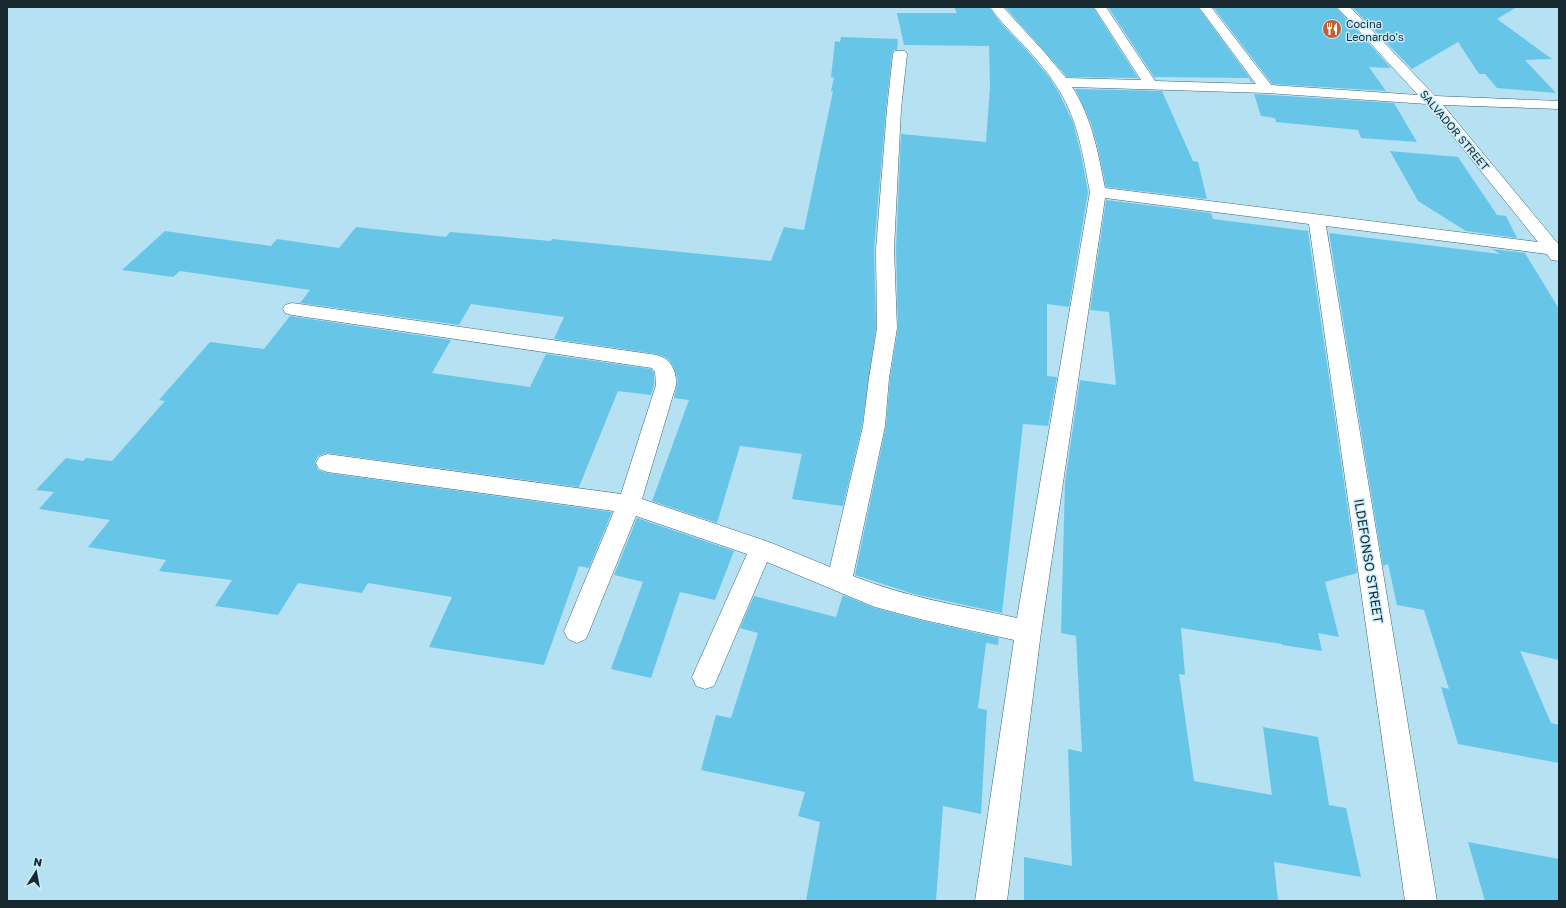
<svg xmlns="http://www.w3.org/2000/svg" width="1566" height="908" font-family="'Golos Text',sans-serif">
  <rect width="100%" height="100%" fill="#b5e1f3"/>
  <g fill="#67c6e8">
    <polygon points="954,7 989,7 1000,22 1030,54 1049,77 1059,93 1073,122 1081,154 1088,192 1069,307 1047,304 1047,376 1057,377 1048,426 1023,424 1002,613 914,594 855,575 886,426 890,378 898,328 896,249 901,134 986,142 990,87 989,46 904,45 897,13 957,13"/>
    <polygon points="1005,7 1093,7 1138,78 1067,77"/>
    <polygon points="1108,7 1198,7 1253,82 1251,82 1249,78 1155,77 1156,80"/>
    <polygon points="1213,7 1336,7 1391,68 1369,67 1386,91 1272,84"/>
    <polygon points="1352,7 1517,7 1497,19 1552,59 1525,60 1556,93 1497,88 1485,74 1479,74 1458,42 1412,69"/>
    <polygon points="841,37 898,39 897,50 894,50 892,54 886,109 874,249 876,328 862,426 843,506 792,499 802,454 740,446 717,523 652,501 689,400 674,398 678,380 673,366 667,358 657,354 554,339 564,317 471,304 459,325 300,303 310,290 180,271 173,277 122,270 165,231 271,246 277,239 339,248 356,227 446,237 450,232 551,241 552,239 771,261 784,227 804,230 833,91 831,91 834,78 831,77 835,41 840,42"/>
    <polygon points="1075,89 1162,91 1193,161 1198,162 1207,199 1106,187 1098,148 1091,123"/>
    <polygon points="1254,94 1394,103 1417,142 1361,138 1358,130 1276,122 1275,118 1261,116"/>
    <polygon points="1390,151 1458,157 1497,215 1506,216 1517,238 1466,231 1418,201"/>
    <polygon points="1106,200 1211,213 1213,219 1308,231 1357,573 1325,582 1339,637 1318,633 1322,651 1282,645 1282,644 1181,628 1185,675 1179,674 1194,781 1272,795 1263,727 1318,737 1329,805 1346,808 1361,877 1274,862 1278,901 1024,901 1024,857 1072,866 1068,749 1082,752 1076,636 1061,633 1065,482 1080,380 1116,385 1109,312 1090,310"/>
    <polygon points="1329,233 1500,254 1492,249 1525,253 1559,309 1559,660 1520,651 1551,723 1559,725 1559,763 1458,744 1441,687 1449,689 1424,610 1397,605 1388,564 1383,566"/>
    <polygon points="290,316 451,340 432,373 530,387 546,354 651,369 654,373 654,385 651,395 618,391 579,487 327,453 318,456 315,462 318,470 327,473 612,512 589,568 579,566 544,665 429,647 452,597 368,583 362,593 298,583 278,615 215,606 232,580 159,571 166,560 88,547 110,520 39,509 54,492 36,490 66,458 83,461 86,458 112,461 165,401 159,400 210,342 264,349"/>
    <polygon points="637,518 734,551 715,600 680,592 651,678 611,669 643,582 614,575"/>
    <polygon points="843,595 875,608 924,621 999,638 998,645 986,643 978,708 987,710 981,814 943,806 936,901 806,901 820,822 798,816 805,792 701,770 716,715 731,718 758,633 740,628 754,596 836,617"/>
    <polygon points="1468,842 1559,859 1559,901 1485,901"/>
  </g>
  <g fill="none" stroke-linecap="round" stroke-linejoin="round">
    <g stroke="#3d6675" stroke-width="1">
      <path id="street" d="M990 7H1003L1046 54 1066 78 1141 80 1094 7H1106L1155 81 1256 84 1199 7H1211L1271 85 1418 95 1337 7H1350L1435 96 1559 101V109L1443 105 1559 245V261L1551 260 1547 254 1326 226 1437 901H1405L1309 224 1105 198 1041 632 1007 901H975L1014 640 924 620 875 607 767 562 714 686 705 689 696 686 692 677 747 554 636 516 586 639 577 643 568 639 564 631 614 511 327 472 319 469 316 463 319 457 327 454 621 494 656 385 655 372 652 368 292 315 285 313 283 309 285 305 292 303 657 355C671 359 677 371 676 385L642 499 769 542 830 567 863 426 869 378 877 328 876 249 887 109 893 54 895 51H905L907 54 901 109 894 249 897 328 889 378 885 426 853 576C905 597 962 606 1017 618L1090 192C1079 135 1076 106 1037 60 1022 42 1003 26 990 7ZM1072 87 1267 93 1427 104 1538 242 1105 188C1098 152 1092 118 1072 87Z"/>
    </g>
    <use href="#street" fill="#fff" fill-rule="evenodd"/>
  </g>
  <defs>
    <g id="restaurant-disc" transform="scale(1)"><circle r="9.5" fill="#c45e2f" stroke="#c9edfb"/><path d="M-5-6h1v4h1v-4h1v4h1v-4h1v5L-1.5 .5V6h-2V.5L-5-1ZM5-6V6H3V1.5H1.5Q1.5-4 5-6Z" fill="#fff"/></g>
  </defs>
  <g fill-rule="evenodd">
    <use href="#restaurant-disc" x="1332" y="29"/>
  </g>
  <g text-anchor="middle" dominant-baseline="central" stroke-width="3" stroke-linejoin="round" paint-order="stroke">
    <g font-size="11" fill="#17282f" stroke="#c9edfb" text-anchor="start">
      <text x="1346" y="23">Cocina<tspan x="1346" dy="13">Leonardo's</tspan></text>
    </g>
    <g font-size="11" fill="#17282f" stroke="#c9edfb">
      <text transform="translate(1455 130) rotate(50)">SALVADOR STREET</text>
    </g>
    <g font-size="13" fill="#17282f" stroke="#c9edfb">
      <text transform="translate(1369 561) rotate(81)">ILDEFONSO STREET</text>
    </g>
  </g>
  <rect width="1566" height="908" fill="none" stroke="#17282f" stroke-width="16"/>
  <g transform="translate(36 872) rotate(11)" stroke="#c9edfb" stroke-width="3" paint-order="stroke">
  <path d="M0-3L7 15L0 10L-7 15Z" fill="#17282f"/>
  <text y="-6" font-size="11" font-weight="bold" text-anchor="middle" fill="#17282f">N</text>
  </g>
</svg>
